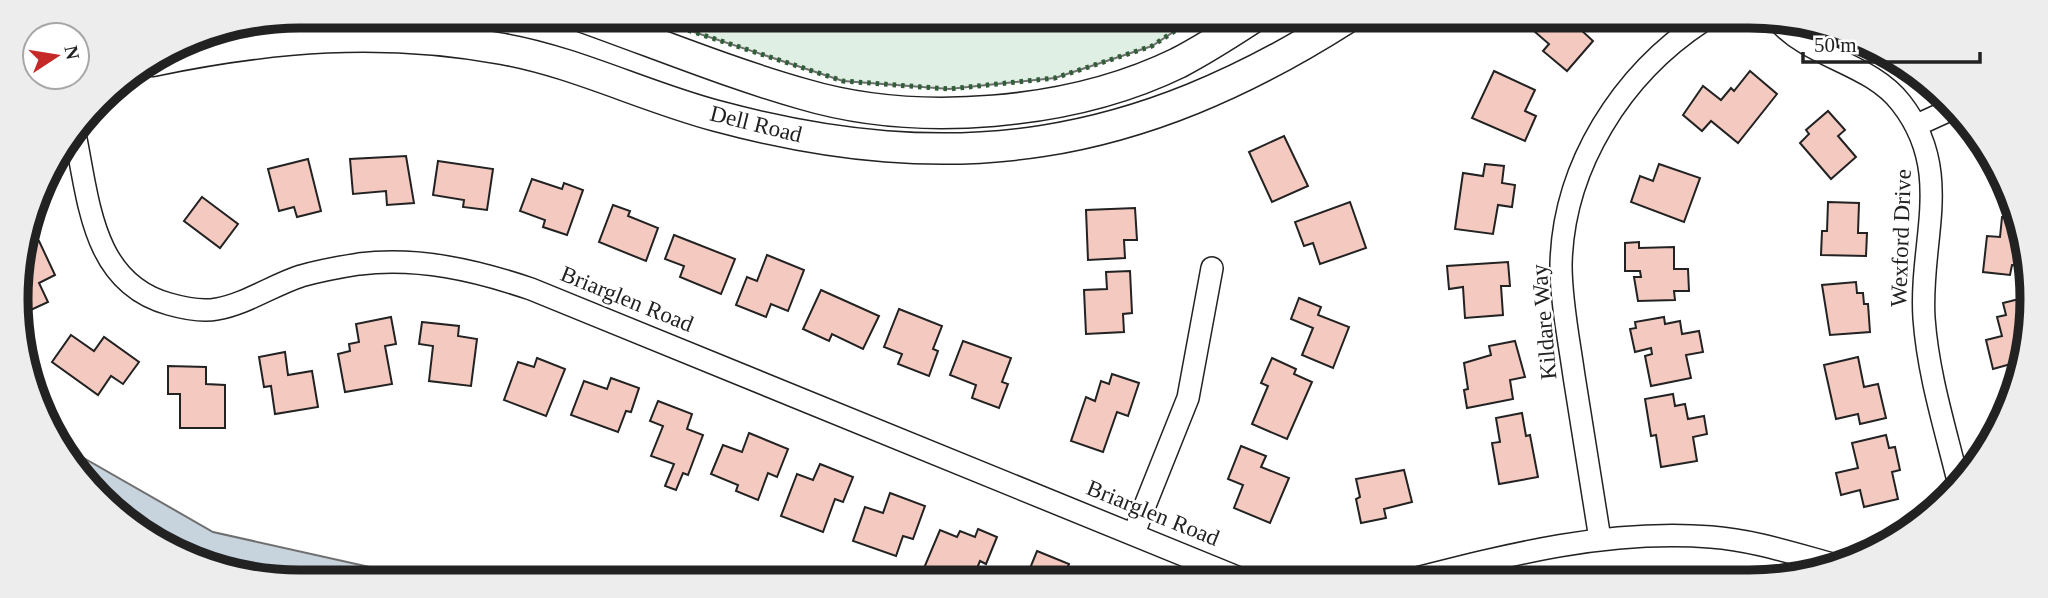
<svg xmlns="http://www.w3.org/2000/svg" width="2048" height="598" font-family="'Times New Roman',serif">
  <rect width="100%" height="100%" fill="#fff"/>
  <polygon fill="#e0efe3" stroke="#6f6f6f" stroke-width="2" points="648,17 1193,19 1152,46 1055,78 949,89 843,81"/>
  <polygon fill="#c7d3dd" stroke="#6f6f6f" stroke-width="2" points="61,445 213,532 401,574 435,577 244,577 142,535 74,471"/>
  <g fill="#f3c9c0" stroke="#222" stroke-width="2">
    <polygon points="1532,20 1588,20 1580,29 1593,41 1567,71 1543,51 1549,44 1527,25"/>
    <polygon points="1494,71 1535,90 1525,111 1536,116 1525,141 1472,118"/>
    <polygon points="1750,71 1777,94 1738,143 1711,121 1702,131 1683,115 1703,86 1721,100 1731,88 1734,91"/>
    <polygon points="1828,111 1845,130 1838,136 1856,157 1831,179 1800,143 1809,134 1806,130"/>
    <polygon points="1284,136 1308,186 1272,202 1249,152"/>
    <polygon points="406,156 414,203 387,205 386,191 353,194 350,159"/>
    <polygon points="308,159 321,211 297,217 294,207 279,211 268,169"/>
    <polygon points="438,161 493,169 487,210 463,207 464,200 433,195"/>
    <polygon points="1485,164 1504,166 1502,183 1515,185 1512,207 1498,205 1493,234 1455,229 1463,173 1483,176"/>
    <polygon points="1659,164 1700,178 1684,222 1631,202 1640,176 1653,181"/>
    <polygon points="532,179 562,189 564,183 583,190 567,235 543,227 545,220 520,211"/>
    <polygon points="202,197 238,224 220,248 184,221"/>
    <polygon points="1350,202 1366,248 1320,264 1313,243 1304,246 1295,222"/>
    <polygon points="1828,202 1859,203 1858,233 1867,233 1866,256 1821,255 1822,231 1827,231"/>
    <polygon points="613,205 630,211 628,216 658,228 646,261 599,242"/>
    <polygon points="1135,208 1137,240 1124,240 1125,258 1088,260 1086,210"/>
    <polygon points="2002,217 2016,218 2027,243 2027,266 2012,265 2010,275 1983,272 1987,236 2000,237"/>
    <polygon points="674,235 735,259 721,294 680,277 684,266 665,259"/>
    <polygon points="39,241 55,275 39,283 48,302 20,315 16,280 20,268 26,266 22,258 25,247"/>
    <polygon points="1639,242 1639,248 1674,247 1674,269 1688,269 1689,291 1674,291 1675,300 1638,301 1634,277 1641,277 1640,271 1625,271 1625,243"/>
    <polygon points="767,255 804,270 788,311 771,304 766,317 736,305 747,277 757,281"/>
    <polygon points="1508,262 1510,286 1501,286 1503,315 1465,318 1463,287 1449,289 1447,266"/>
    <polygon points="1130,271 1132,313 1123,314 1124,332 1086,334 1084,290 1107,289 1106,272"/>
    <polygon points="1856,282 1857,293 1863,293 1864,304 1868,304 1870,332 1830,335 1822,285"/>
    <polygon points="821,290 879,316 863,349 832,334 829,341 803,329"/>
    <polygon points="2027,297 2025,360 1993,369 1986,340 2002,336 1997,317 2006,315 2003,303"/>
    <polygon points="1299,298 1321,307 1318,315 1349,327 1333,368 1302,355 1313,328 1291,319"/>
    <polygon points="899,309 942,326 933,349 938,351 929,376 898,364 902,354 884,347"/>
    <polygon points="391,317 396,344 385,346 392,384 345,392 338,354 350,351 349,344 359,342 356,324"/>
    <polygon points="1664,317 1665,324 1680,321 1682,334 1699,331 1703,352 1686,355 1691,378 1651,386 1645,356 1652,354 1651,348 1635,352 1630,329 1636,328 1635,322"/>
    <polygon points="422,322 459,326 458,336 477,339 471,386 429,381 433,346 419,344"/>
    <polygon points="71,335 94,351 104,337 139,362 123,384 111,376 98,395 52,362"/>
    <polygon points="963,341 1011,358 1002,382 1008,384 999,408 972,398 976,385 950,375"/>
    <polygon points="1515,341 1525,377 1510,380 1513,399 1467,408 1464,390 1468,389 1464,363 1491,355 1489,346"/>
    <polygon points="285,352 288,375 312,371 318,407 275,414 271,386 264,387 259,357"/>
    <polygon points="1858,357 1864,387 1878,384 1886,418 1860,424 1858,414 1836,419 1824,365"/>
    <polygon points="537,358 565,369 546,416 504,400 518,362 534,367"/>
    <polygon points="1272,358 1296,369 1294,374 1312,382 1287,439 1252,424 1268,386 1261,383"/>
    <polygon points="168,366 206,367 206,384 225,385 225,428 180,428 180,394 168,394"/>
    <polygon points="1112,374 1139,383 1128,416 1117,412 1103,452 1071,441 1086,397 1095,401 1101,381 1109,384"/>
    <polygon points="611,378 639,388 631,412 626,411 618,432 571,415 584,381 607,389"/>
    <polygon points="1673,394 1675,406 1685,404 1688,419 1704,416 1707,434 1693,437 1697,461 1661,467 1656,435 1651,436 1645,399"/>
    <polygon points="658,401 692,414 687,429 703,435 688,475 683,473 676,490 665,486 674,464 651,456 663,426 650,421"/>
    <polygon points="1522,413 1526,436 1530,435 1538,477 1499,484 1492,443 1500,442 1496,418"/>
    <polygon points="749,433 788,449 777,477 768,473 758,500 736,491 738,485 711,474 723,445 742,452"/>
    <polygon points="1886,435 1889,448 1895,447 1900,470 1892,472 1898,499 1864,507 1860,490 1841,495 1836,473 1858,468 1852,443"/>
    <polygon points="1241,446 1266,456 1261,467 1289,478 1270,523 1234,508 1243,485 1228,479"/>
    <polygon points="820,464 853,477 843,502 835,499 823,532 781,516 797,474 813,480"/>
    <polygon points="1404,470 1412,502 1384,509 1386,518 1361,523 1356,499 1360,497 1356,479"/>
    <polygon points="890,493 925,506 913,539 903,536 896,556 853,541 865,507 883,513"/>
    <polygon points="978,529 997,537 986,564 980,561 973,578 947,578 924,568 940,530 957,537 960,531 975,537"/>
    <polygon points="1037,551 1069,564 1063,578 1026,578"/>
    <polygon points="1005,572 1022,578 1003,578"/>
  </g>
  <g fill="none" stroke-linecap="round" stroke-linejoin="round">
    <g stroke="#222" stroke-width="24">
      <g id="street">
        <path d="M1778 21C1812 59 1870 63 1901 103 1955 172 1919 240 1924 318 1928 375 1946 431 1959 485"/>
        <polyline points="1917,125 1952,109"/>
        <path d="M75 134C89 201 92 283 169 304 183 308 202 312 217 309 246 304 273 285 301 276 319 271 340 267 359 264 419 257 475 270 531 289L1242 579"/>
        <polyline points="1134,533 1188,398 1212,268"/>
        <path d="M1600 539C1591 485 1583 430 1574 376 1569 340 1561 302 1561 265 1563 166 1622 74 1703 21"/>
        <path d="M1413 579C1511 554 1609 529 1711 537 1753 540 1795 554 1836 565"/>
      </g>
    </g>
    <g stroke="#222" stroke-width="33">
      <g id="secondary">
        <path d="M583 17C656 43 729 73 803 94 918 128 1071 115 1178 63 1203 50 1228 34 1251 19"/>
        <path d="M152 61C272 36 382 27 503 49 576 62 645 97 717 116 955 180 1137 151 1345 19"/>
      </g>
    </g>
    <use href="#street" stroke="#fff" stroke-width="21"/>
    <use href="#secondary" stroke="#fff" stroke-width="30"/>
    <polyline stroke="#2f5e38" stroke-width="5" stroke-dasharray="3.5 5" stroke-linecap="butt" points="648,17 843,81 949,89 1055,78 1152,46 1193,19"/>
  </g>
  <g text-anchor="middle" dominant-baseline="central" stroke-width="5" stroke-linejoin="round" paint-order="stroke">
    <g font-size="23" fill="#222" stroke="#fff">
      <text transform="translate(756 124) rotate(14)">Dell Road</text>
      <text transform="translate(1901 238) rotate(-88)">Wexford Drive</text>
      <text transform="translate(627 299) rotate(22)">Briarglen Road</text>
      <text transform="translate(1544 322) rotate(-95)">Kildare Way</text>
      <text transform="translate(1153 513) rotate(22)">Briarglen Road</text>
    </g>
  </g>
  <path d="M0 0H2048V598H0ZM299 28H1749A271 271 0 0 1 2020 299V299A271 271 0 0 1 1749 570H299A271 271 0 0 1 28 299V299A271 271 0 0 1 299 28Z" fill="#ededed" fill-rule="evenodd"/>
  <path fill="none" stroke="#222" stroke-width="9" d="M299 28H1749A271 271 0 0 1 2020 299V299A271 271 0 0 1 1749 570H299A271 271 0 0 1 28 299V299A271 271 0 0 1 299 28Z"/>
  <g transform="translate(56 56) rotate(78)"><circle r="33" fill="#ffffff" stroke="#a7a7a7" stroke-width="2"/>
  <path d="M0-5L12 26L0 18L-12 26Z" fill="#c62828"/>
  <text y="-10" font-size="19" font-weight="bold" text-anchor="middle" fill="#222222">N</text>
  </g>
  <path d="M1803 52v10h177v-10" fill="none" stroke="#222222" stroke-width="3.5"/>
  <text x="1814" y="52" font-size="21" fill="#222222" stroke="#ffffff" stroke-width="5" paint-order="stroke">50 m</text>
</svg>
